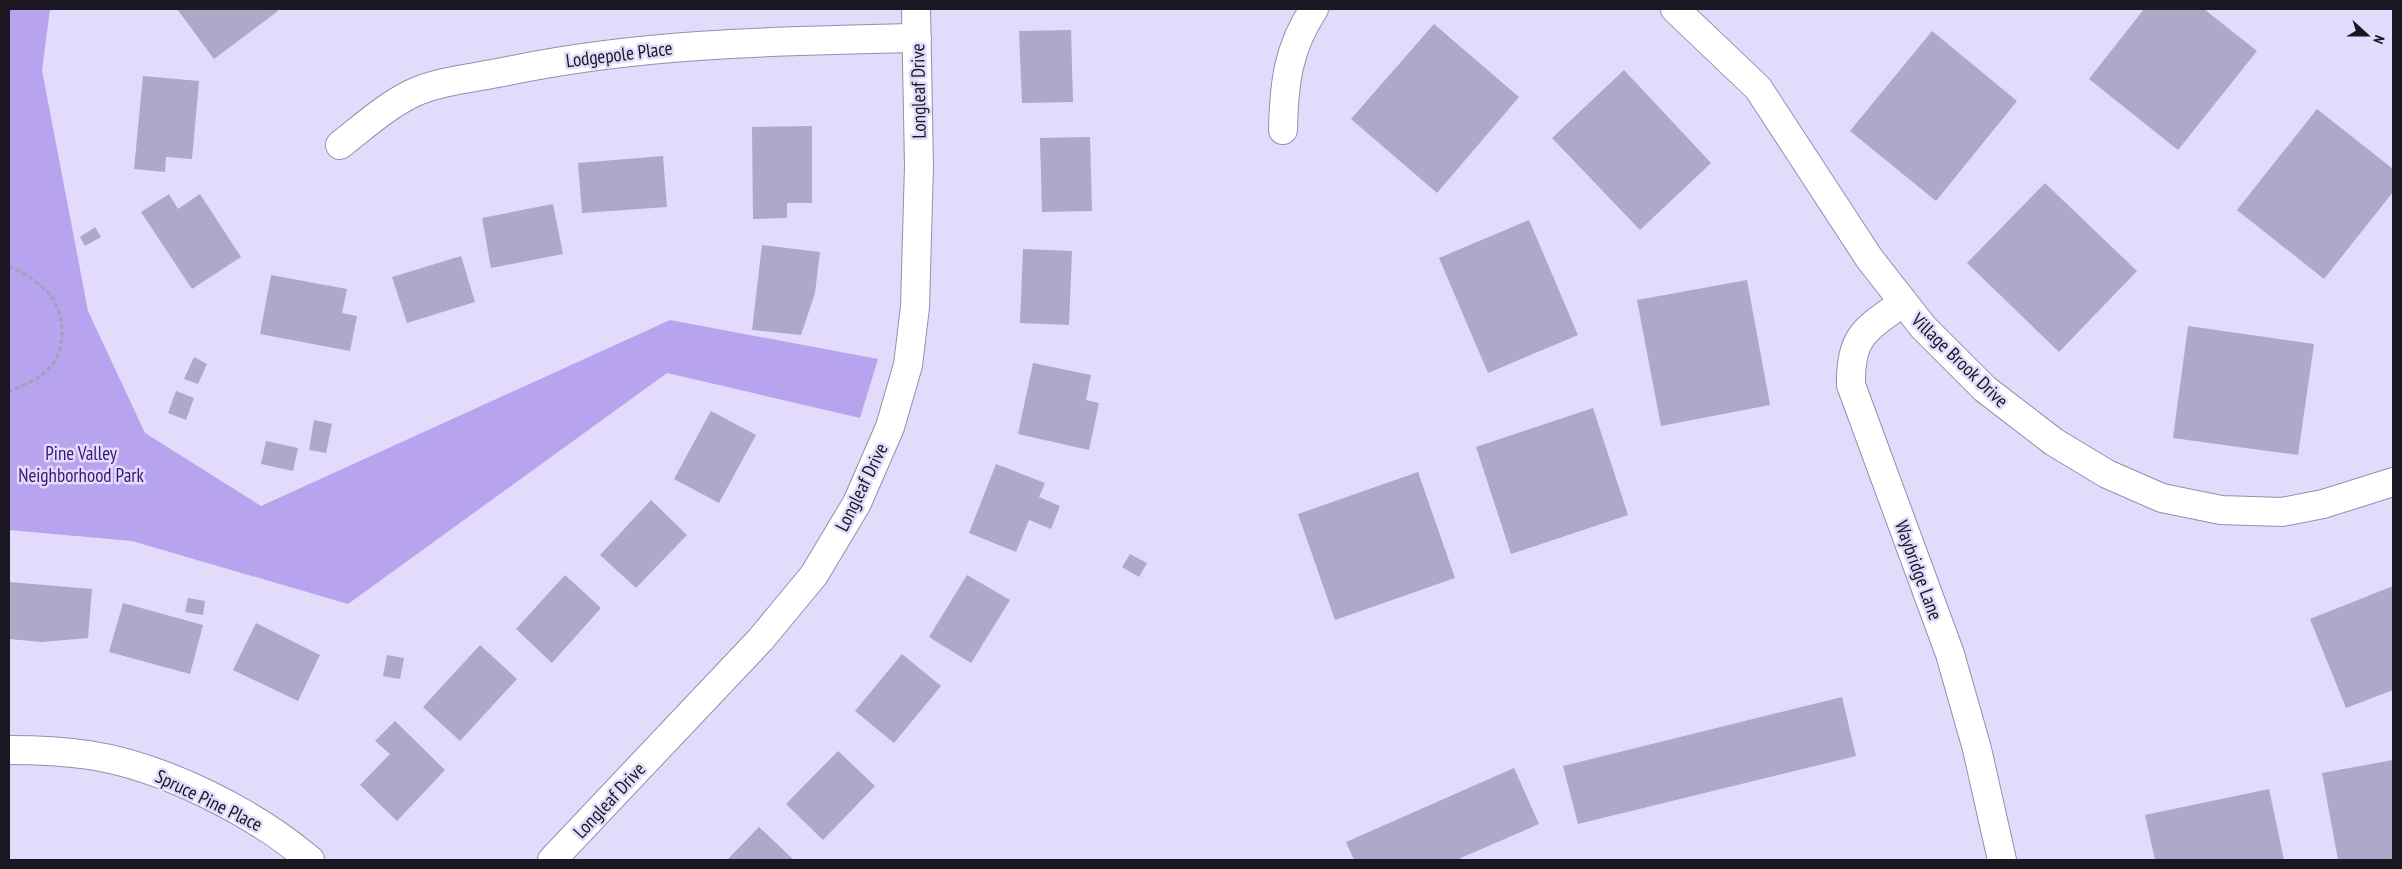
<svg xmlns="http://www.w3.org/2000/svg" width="2402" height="869" font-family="'PT Sans Narrow',sans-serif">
  <rect width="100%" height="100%" fill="#e2dbfc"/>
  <polygon fill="#b8a4ee" points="9,9 50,9 42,70 88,311 145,433 261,506 670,320 878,359 860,418 667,373 348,604 132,541 9,530"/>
  <g fill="#b0a8c8">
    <polygon points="177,9 276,9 278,11 214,59"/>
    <polygon points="2144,9 2204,9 2257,51 2178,150 2089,79"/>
    <polygon points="1434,24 1519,97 1437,193 1351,119"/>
    <polygon points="1071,30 1073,102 1022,103 1019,31"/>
    <polygon points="1932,31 2017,101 1936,201 1850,131"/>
    <polygon points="1624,70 1711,163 1640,230 1552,138"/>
    <polygon points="143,76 199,81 192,159 166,157 165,172 134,169"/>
    <polygon points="2317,109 2393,169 2393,192 2324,279 2237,210"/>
    <polygon points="812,126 812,203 787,203 787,218 753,219 752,127"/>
    <polygon points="1090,137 1092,211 1042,212 1040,138"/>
    <polygon points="663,156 667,207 582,213 578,163"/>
    <polygon points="2045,183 2137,271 2059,352 1967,263"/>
    <polygon points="169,194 178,209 200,194 241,257 192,289 141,212"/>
    <polygon points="553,204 563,254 491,268 482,218"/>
    <polygon points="1529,220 1578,335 1488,373 1439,258"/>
    <polygon points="95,227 101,237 85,246 80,237"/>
    <polygon points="762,245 820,252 815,293 801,335 752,330"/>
    <polygon points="1023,249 1072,251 1069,325 1020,323"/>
    <polygon points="461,256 475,302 407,323 392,277"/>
    <polygon points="271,275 347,289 342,313 357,316 350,351 260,334"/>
    <polygon points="1747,280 1770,405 1661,426 1637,300"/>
    <polygon points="2188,326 2314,344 2298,455 2173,438"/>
    <polygon points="194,357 207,364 198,384 184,379"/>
    <polygon points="1033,363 1091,375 1086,400 1099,403 1089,450 1018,434"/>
    <polygon points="176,391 194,398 186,420 168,413"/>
    <polygon points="1593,408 1628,515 1511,554 1476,447"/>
    <polygon points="711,411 756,435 719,503 674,479"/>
    <polygon points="314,420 332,424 326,453 309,450"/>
    <polygon points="266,441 298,448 293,471 261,464"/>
    <polygon points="996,464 1045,483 1039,497 1060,506 1051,529 1029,520 1016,552 969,533"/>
    <polygon points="1418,472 1455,578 1335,620 1298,514"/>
    <polygon points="651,500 687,535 636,588 600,555"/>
    <polygon points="1130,554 1147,563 1139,577 1122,567"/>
    <polygon points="565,575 601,608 552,663 516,629"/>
    <polygon points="967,575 1010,600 971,663 929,637"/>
    <polygon points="9,582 92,589 88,638 42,642 9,639"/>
    <polygon points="2393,586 2393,690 2346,708 2310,619"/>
    <polygon points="188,598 205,601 203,615 185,612"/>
    <polygon points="123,603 203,625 190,674 109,652"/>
    <polygon points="256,623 320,655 298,701 233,670"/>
    <polygon points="480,645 517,679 460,741 423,707"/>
    <polygon points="902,654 941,686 894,743 855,711"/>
    <polygon points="387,655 404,658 400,679 383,676"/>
    <polygon points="1842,697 1856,756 1578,824 1563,766"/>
    <polygon points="395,721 445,770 397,821 360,785 390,754 375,741"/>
    <polygon points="838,751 875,786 823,840 786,804"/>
    <polygon points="2393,760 2393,860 2338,860 2322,773"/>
    <polygon points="1514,768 1539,824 1456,860 1354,860 1346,842"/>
    <polygon points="2269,789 2284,860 2155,860 2145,815"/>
    <polygon points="759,827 794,860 727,860"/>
  </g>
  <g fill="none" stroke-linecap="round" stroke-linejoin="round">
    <g stroke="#958ead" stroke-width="30">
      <g id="street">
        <polyline points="1675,9 1758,88 1869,258 1923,327 1985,389 2054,442 2107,474 2162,498 2221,510 2282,512 2323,504 2393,482"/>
        <path d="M1283 130C1284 83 1288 48 1314 9"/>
        <path d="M340 145C363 127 385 107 411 94 438 81 473 78 503 72 639 43 778 41 917 38"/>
        <path d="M1902 303C1865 330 1850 336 1851 385L1950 654 1977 749 2002 860"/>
        <path d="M9 750C35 750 62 751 89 755 162 766 254 812 310 860"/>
        <polyline points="552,860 761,639 814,575 857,503 890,427 908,365 915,307 919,166 916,9"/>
      </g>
    </g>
    <path stroke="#a59fb9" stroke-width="3" stroke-dasharray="5 2.5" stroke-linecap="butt" d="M9 266C24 273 45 285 54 301 67 323 65 358 43 374 34 382 20 386 9 391"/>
    <use href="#street" stroke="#fff" stroke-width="28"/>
  </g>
  <g text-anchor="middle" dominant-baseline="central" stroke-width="5" stroke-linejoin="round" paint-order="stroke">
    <g font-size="19" fill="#1a1722" stroke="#e2dbfc">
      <text transform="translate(619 54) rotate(-7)">Lodgepole Place</text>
      <text transform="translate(918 91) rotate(-91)">Longleaf Drive</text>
      <text transform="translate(1960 360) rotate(44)">Village Brook Drive</text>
      <text transform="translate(861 487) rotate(-64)">Longleaf Drive</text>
      <text transform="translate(1919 570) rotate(70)">Waybridge Lane</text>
      <text transform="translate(209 800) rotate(26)">Spruce Pine Place</text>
      <text transform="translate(609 800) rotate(-47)">Longleaf Drive</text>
    </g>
    <g font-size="19" fill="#3e1574" stroke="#e2dbfc">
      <text x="81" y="453">Pine Valley<tspan x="81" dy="22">Neighborhood Park</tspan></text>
    </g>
  </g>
  <rect width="2402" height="869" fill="none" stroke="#1a1722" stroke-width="20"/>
  <g transform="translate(2367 35) rotate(111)" stroke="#e2dbfc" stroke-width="4" paint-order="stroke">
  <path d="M0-4L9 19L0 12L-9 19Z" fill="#1a1722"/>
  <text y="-8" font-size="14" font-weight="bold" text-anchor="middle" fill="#1a1722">N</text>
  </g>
</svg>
